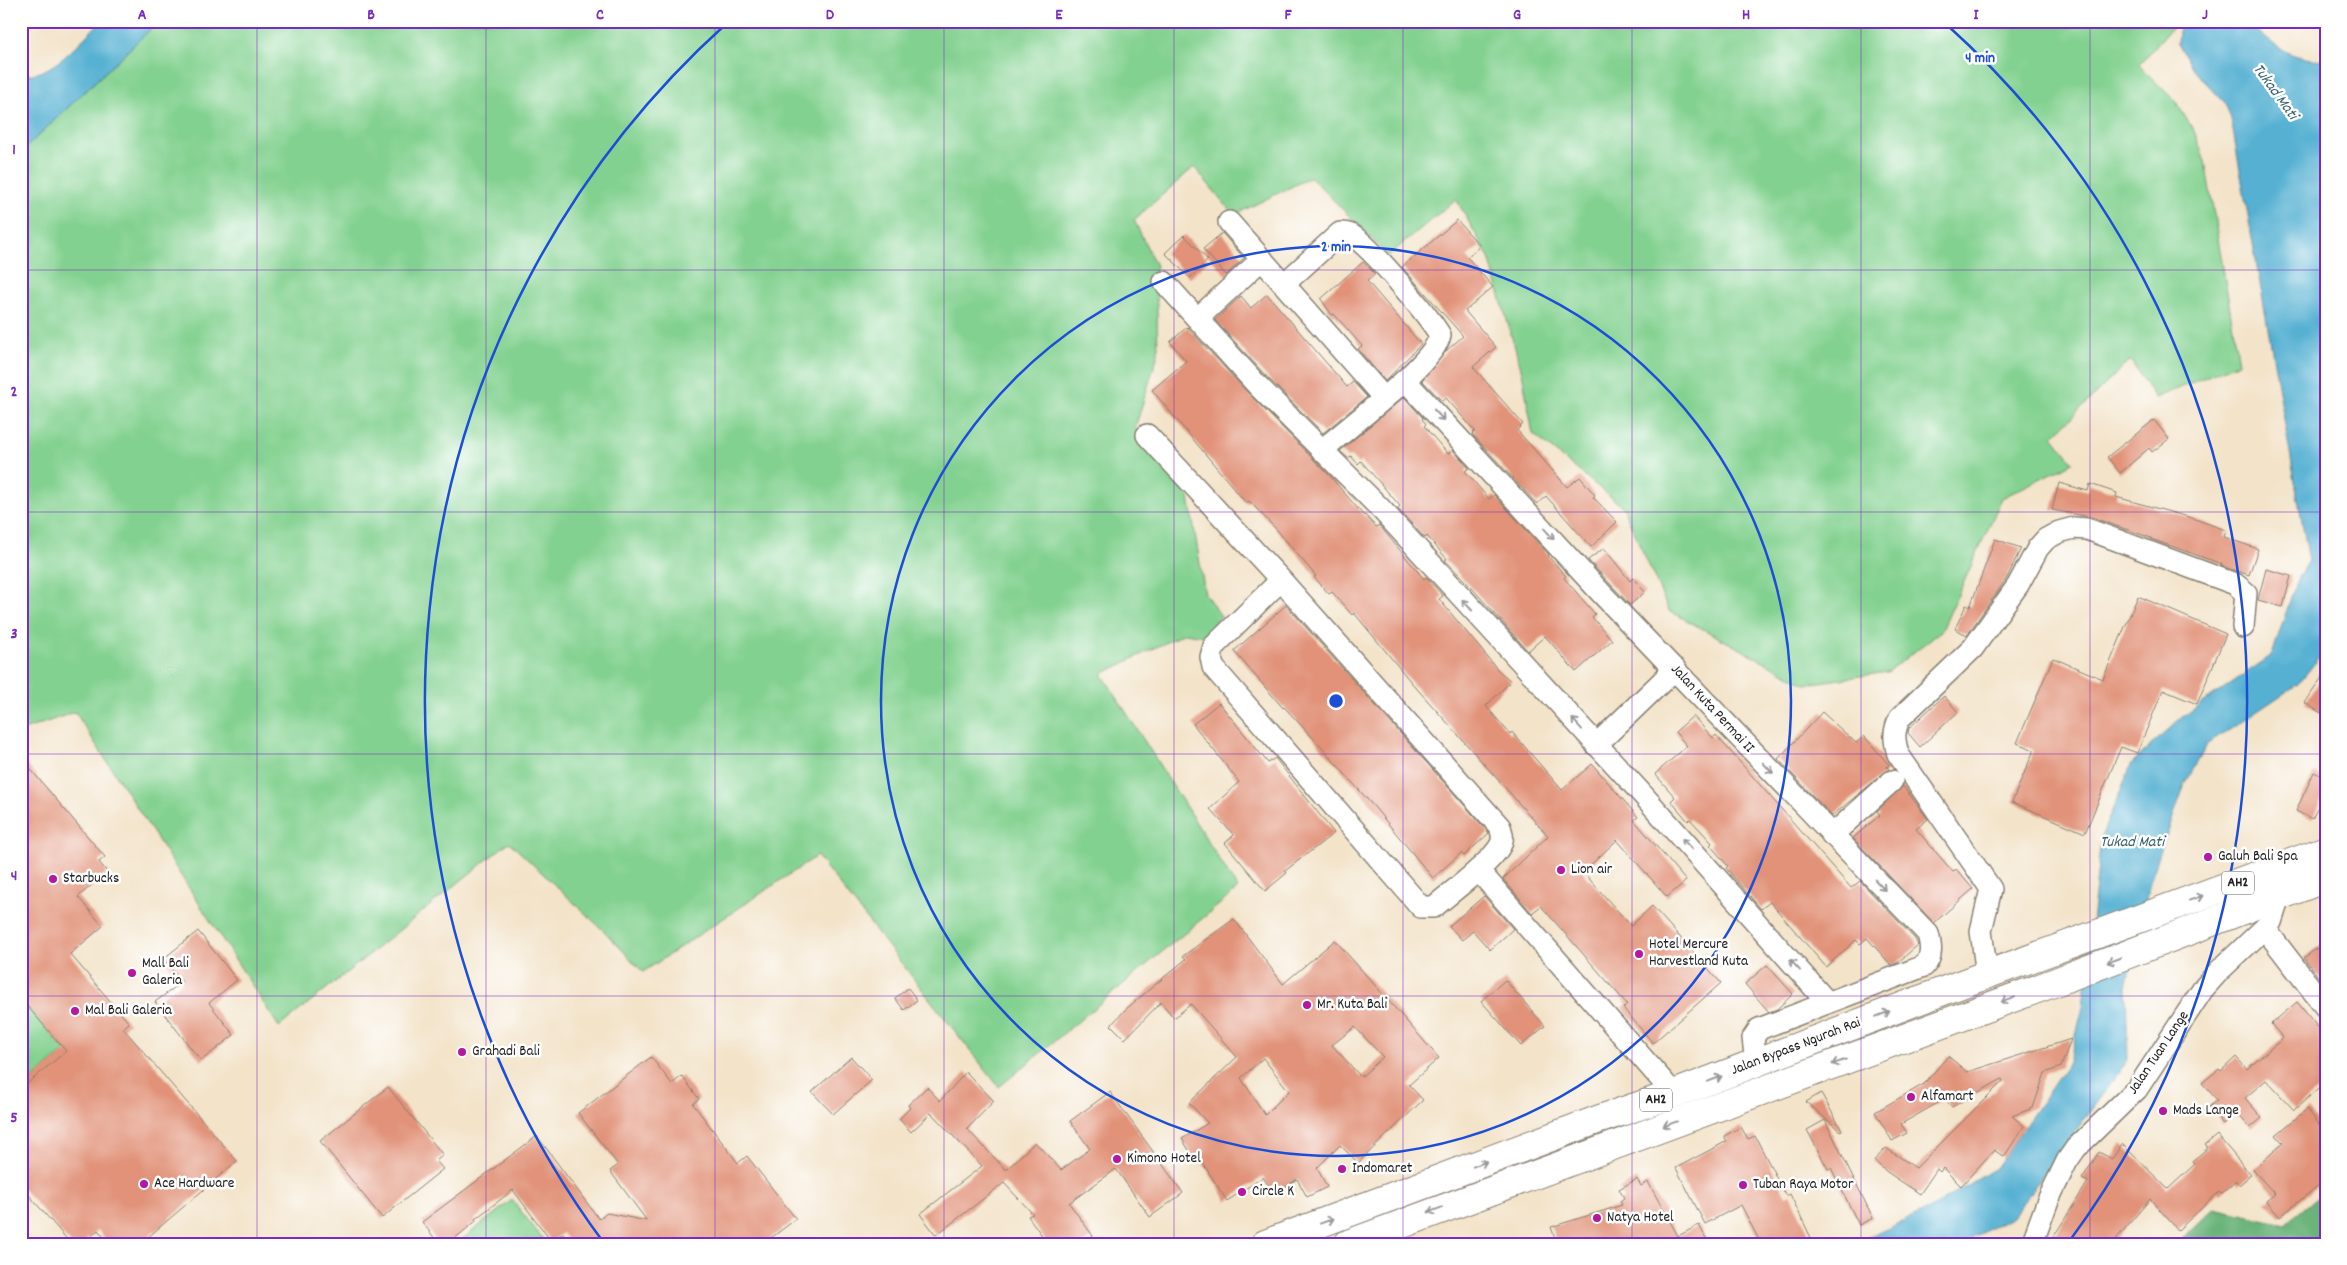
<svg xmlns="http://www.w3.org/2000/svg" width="2347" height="1265" font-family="Dekko,sans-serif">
  <rect width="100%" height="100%" fill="#fff"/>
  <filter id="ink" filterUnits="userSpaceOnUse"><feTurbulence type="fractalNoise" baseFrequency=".02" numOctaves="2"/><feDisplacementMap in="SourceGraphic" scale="10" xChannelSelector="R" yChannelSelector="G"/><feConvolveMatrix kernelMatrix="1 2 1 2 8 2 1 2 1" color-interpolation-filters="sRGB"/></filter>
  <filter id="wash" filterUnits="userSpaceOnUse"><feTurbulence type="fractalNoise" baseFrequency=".0096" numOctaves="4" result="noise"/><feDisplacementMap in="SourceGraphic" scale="20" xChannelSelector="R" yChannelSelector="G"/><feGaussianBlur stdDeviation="1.12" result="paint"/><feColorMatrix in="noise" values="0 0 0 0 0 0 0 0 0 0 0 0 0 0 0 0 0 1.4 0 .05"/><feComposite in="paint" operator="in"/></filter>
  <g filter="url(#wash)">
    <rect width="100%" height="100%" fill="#f3e3c9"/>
    <g fill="#83d190" stroke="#507656">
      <polygon points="159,21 2177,21 2139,65 2176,102 2194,131 2205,161 2239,363 2155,398 2130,360 2053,436 2073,462 2002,498 1942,630 1888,672 1806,684 1669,611 1623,507 1533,434 1522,372 1489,258 1456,199 1388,256 1311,177 1234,215 1194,167 1134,220 1156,266 1158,354 1135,428 1189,497 1205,594 1221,616 1204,636 1185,633 1102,674 1238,889 999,1087 817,856 643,972 604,931 509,842 279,1027 75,712 21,731 21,152"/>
      <polygon points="21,999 65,1051 21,1089"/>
      <polygon points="512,1200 547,1244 456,1244"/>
    </g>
    <polygon fill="#6ab37a" stroke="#43684b" points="2326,1190 2326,1244 2177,1244 2214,1208 2285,1224"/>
    <g fill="#54b0d2" stroke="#386677">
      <path d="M101 21H159L21 152V76C55 75 78 43 101 21Z"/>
      <path d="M2180 21H2247C2274 46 2287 59 2326 60V646L2323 653 2298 684 2207 745 2185 784 2151 878 2126 987 2128 1060 2013 1216 1962 1244H1853L1920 1214 1996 1168 2069 1062 2083 1007 2101 837 2132 763 2181 718 2272 655 2296 582 2309 561 2231 119 2225 103 2193 69 2178 43Z"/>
    </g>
    <g id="blocks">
      <g fill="#e19278" fill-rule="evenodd">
        <polygon points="1457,220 1480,246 1467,257 1493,287 1465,311 1496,347 1473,367 1523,424 1517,430 1567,487 1580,477 1595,495 1593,497 1617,522 1591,547 1546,496 1537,504 1472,434 1475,431 1446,398 1442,401 1422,380 1447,350 1463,336 1402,267"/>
        <polygon points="1222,233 1244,258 1226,275 1203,249"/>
        <polygon points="1184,235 1208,260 1190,278 1165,253"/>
        <polygon points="1363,262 1375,274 1367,281 1421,344 1385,381 1358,349 1362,346 1334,314 1332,315 1321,299"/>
        <polygon points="1267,294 1347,387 1353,382 1367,397 1323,433 1267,377 1215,320 1241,296 1251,308"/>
        <polygon points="1187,327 1249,394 1329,475 1364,516 1365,515 1376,527 1379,525 1424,579 1426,577 1443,596 1439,599 1498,670 1511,681 1486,706 1510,734 1512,732 1562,790 1592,764 1638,817 1634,820 1686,881 1667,897 1617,840 1583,872 1631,926 1652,906 1721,983 1653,1043 1623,1008 1627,1004 1541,906 1532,913 1503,879 1548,836 1411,682 1354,613 1352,615 1332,592 1329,594 1314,577 1316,576 1276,529 1249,501 1246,503 1152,390 1186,361 1170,342"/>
        <polygon points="1404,397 1423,418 1422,419 1426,424 1424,426 1448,454 1453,450 1469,468 1465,471 1489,499 1494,495 1549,555 1548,556 1566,576 1564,578 1595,614 1592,617 1612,640 1576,672 1545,636 1528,651 1471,587 1445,560 1447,559 1427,536 1425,538 1398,509 1400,506 1361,461 1358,464 1351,456 1348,458 1340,451"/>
        <polygon points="2154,420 2169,439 2152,452 2149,448 2120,473 2107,457"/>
        <polygon points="2059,483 2088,491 2090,484 2117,493 2116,497 2192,518 2226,530 2224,537 2258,549 2249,575 2221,566 2222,564 2151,539 2151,538 2091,517 2052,510"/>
        <polygon points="1995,539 2021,548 2007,578 1967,635 1955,629 1966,605 1970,607"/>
        <polygon points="1604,548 1630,581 1633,578 1645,592 1630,605 1588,560"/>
        <polygon points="2266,569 2291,576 2283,607 2258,600"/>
        <polygon points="2138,596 2226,634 2197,704 2163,690 2137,753 2121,747 2085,833 2012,802 2034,750 2017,743 2053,658 2103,679"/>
        <polygon points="1286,605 1489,833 1464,856 1461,853 1433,878 1375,808 1314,739 1284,707 1283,708 1234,651"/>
        <polygon points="2326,671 2326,716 2305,703"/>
        <polygon points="1944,696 1958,712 1920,747 1908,733 1909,728"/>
        <polygon points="1219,703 1268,763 1275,758 1334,833 1285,871 1287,873 1265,891 1225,843 1234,835 1210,809 1239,782 1193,724"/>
        <polygon points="1822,712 1856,743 1864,736 1889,765 1887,767 1889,769 1832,816 1778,759"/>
        <polygon points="1693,716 1713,738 1716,735 1851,888 1860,881 1915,939 1918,945 1897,963 1891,965 1867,938 1860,944 1856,940 1826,967 1770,902 1761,909 1726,868 1728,866 1710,845 1712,843 1690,819 1688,821 1671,801 1675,797 1655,774 1687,746 1675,732"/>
        <polygon points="21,758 105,857 99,862 107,872 78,897 103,926 70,954 129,1023 123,1028 237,1161 140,1244 110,1244 98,1230 82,1244 71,1244 21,1186 21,1089 66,1051 21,999"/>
        <polygon points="2314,772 2326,778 2326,791 2312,819 2296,811"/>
        <polygon points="1903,786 1928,819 1916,829 1953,872 1956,869 1973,889 1934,923 1853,838 1880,815 1877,811"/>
        <polygon points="1484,896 1513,929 1490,950 1473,931 1462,940 1449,926"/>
        <path d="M1234 919 1283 984 1335 940 1439 1058 1409 1085 1423 1100 1358 1163 1340 1145 1317 1168 1327 1187 1307 1197 1297 1179 1274 1194 1263 1177 1227 1201 1202 1162 1198 1164 1182 1139 1208 1123 1189 1103 1237 1057 1191 1004 1174 1018 1161 1002 1125 1039 1111 1025 1126 1009 1186 959 1183 956ZM1355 1027 1383 1057 1361 1077 1332 1045ZM1263 1058 1289 1091 1265 1115 1241 1078Z"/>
        <polygon points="198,931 237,980 209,1003 234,1035 201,1061 155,1002 182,982 163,959"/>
        <polygon points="2326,941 2326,987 2304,958"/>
        <polygon points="1767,965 1793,994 1777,1009 1769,1012 1745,984"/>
        <polygon points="1505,980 1545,1026 1521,1046 1481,1001"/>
        <polygon points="908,988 917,1000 904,1010 895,998"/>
        <polygon points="2297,1002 2326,1037 2326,1082 2294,1110 2266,1080 2245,1098 2262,1118 2250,1128 2236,1112 2223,1124 2209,1107 2217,1100 2202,1083 2219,1069 2221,1071 2236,1057 2247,1069 2283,1038 2271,1024"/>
        <polygon points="2071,1039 2061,1067 2045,1073 2033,1108 2012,1116 2024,1126 2004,1157 1994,1150 1961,1186 1943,1168 1940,1172 1937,1169 1920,1194 1887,1172 1874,1161 1886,1148 1916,1168 2003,1081 2002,1079 1952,1107 1943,1100 1901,1124 1907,1133 1892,1141 1875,1112 1924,1084 1948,1056 1967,1072"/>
        <polygon points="651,1057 672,1084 682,1076 699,1099 693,1104 738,1163 747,1156 796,1219 763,1244 571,1244 563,1233 551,1241 513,1190 475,1219 476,1221 448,1244 439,1244 422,1222 537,1136 599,1219 607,1213 647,1221 610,1171 618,1165 578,1113"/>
        <polygon points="851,1057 872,1080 833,1114 812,1092"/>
        <polygon points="966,1072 994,1101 967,1129 1006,1170 1035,1142 1061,1170 1090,1149 1070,1121 1110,1092 1183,1193 1150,1217 1116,1169 1069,1203 1093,1236 1083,1244 1048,1244 1028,1216 1033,1214 1004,1183 936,1235 920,1214 982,1166 931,1113 911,1132 899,1119 910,1108 908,1105 927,1087 940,1101"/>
        <polygon points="388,1087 443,1155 436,1161 443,1169 382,1218 320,1141"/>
        <polygon points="1821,1093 1842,1130 1840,1131 1806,1102"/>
        <polygon points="2307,1109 2326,1133 2326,1179 2280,1217 2266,1201 2275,1194 2253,1170 2283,1143 2276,1135"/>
        <polygon points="1825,1120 1873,1218 1859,1225 1831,1168 1828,1169 1807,1130"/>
        <polygon points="1741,1127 1748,1139 1755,1136 1786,1196 1790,1194 1814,1244 1761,1244 1741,1205 1705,1224 1676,1168 1727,1141 1724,1136"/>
        <polygon points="2217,1135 2251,1175 2239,1185 2236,1181 2221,1194 2219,1192 2178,1230 2150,1199 2112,1244 2049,1244 2088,1182 2082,1179 2099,1152 2112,1159 2122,1144 2168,1189 2195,1164 2192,1161 2208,1148 2205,1145"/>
        <polygon points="1637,1179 1641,1186 1648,1182 1678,1236 1699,1225 1709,1244 1557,1244 1551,1227 1622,1205 1620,1201 1624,1198 1619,1189"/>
      </g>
    </g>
  </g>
  <g filter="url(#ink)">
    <use href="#blocks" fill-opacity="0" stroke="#888072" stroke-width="1"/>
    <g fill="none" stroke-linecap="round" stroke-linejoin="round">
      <g stroke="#888072" stroke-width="24">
        <g id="minor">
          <polyline points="1229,222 1384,398"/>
          <polyline points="1164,282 1258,386 1381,509 1643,795 1827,1002"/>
          <path d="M1284 284 1340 233C1344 233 1347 233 1351 235 1371 246 1427 314 1440 335 1436 362 1346 429 1322 450"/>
          <polyline points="1198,318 1262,259"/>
          <path d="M1405 380 1603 595 1928 934C1931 945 1933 957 1924 966L1759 1029 1753 1038 1756 1063"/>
          <path d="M1147 435 1281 580 1500 827C1502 833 1504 839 1500 846 1490 864 1451 892 1434 907H1421L1213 667 1211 657 1214 646 1281 580"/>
          <polyline points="1596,745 1675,669"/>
          <polyline points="1832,835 1892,781"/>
          <polyline points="1478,870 1674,1094"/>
          <polyline points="2266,930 2326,1008"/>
          <path d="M1987 975 1981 931 1991 889 1898 754C1894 740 1893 731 1900 718L1973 648 2018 585 2038 548 2046 539 2059 532 2074 528 2087 529 2235 584 2246 593 2243 627"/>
          <polyline points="2032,1244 2048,1200 2067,1161 2076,1148 2137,1089 2203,989 2219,971 2271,922 2280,894"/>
        </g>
      </g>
      <g stroke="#888072" stroke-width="30">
        <g id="highway">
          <polyline points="1265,1244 1597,1120 1674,1094 1964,983 2326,850"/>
          <polyline points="1348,1244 2053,983 2326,878"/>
        </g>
      </g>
      <use href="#minor" stroke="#fff" stroke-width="21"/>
      <use href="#highway" stroke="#fff" stroke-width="28"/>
    </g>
    <defs><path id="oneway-shaft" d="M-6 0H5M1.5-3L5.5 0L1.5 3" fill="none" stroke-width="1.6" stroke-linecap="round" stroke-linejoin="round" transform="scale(1.25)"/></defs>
    <g stroke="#999">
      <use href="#oneway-shaft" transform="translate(1439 415) rotate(47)"/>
      <use href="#oneway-shaft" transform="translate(1549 534) rotate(48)"/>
      <use href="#oneway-shaft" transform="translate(1467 605) rotate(-133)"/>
      <use href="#oneway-shaft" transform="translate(1577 724) rotate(-132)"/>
      <use href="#oneway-shaft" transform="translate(1768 768) rotate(46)"/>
      <use href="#oneway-shaft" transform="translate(1687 844) rotate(-132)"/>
      <use href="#oneway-shaft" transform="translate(1880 885) rotate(46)"/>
      <use href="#oneway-shaft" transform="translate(2196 898) rotate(-20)"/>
      <use href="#oneway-shaft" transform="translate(2114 960) rotate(159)"/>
      <use href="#oneway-shaft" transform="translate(1795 965) rotate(-132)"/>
      <use href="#oneway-shaft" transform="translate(2008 1000) rotate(160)"/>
      <use href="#oneway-shaft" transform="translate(1883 1014) rotate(-21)"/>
      <use href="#oneway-shaft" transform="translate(1839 1062) rotate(160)"/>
      <use href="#oneway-shaft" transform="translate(1715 1079) rotate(-21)"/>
      <use href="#oneway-shaft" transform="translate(1670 1124) rotate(160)"/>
      <use href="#oneway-shaft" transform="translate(1480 1164) rotate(-21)"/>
      <use href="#oneway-shaft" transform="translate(1435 1210) rotate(160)"/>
      <use href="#oneway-shaft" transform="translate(1327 1221) rotate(-20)"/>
    </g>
  </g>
  <path fill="none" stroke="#7b2cbf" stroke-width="1" stroke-opacity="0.55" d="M257 21V1244M486 21V1244M715 21V1244M944 21V1244M1174 21V1244M1403 21V1244M1632 21V1244M1861 21V1244M2090 21V1244M21 270H2326M21 512H2326M21 754H2326M21 996H2326"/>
  <g fill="none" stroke="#1d4ed8" stroke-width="2.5">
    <circle cx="1336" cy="701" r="455"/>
    <path d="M604 1243A911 911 0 0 1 726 24M1946 24A911 911 0 0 1 2068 1243"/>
  </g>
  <g fill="#b5179e" stroke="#fff" stroke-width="2">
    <circle cx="2208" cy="857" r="5"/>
    <circle cx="1561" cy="870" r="5"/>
    <circle cx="53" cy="879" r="5"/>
    <circle cx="1639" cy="954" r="5"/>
    <circle cx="132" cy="973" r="5"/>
    <circle cx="1307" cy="1005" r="5"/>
    <circle cx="75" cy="1011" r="5"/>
    <circle cx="462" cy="1052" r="5"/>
    <circle cx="1911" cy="1097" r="5"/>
    <circle cx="2163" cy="1111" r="5"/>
    <circle cx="1117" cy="1159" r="5"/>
    <circle cx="1342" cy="1169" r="5"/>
    <circle cx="144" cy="1184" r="5"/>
    <circle cx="1743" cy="1185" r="5"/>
    <circle cx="1242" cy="1192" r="5"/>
    <circle cx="1597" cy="1218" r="5"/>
  </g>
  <g text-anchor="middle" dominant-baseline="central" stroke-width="5" stroke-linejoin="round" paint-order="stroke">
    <g fill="#fff" stroke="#606060" stroke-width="1">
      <rect x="2222" y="871.5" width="32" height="23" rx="4"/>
      <rect x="1640" y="1088.5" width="32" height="23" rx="4"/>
    </g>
    <g font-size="14" font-weight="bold" fill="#1c1c1c">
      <text x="2238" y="883">AH2</text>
      <text x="1656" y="1100">AH2</text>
    </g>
    <g font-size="15" fill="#1c1c1c" stroke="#fff">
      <text transform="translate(1712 709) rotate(47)">Jalan Kuta Permai II</text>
      <text transform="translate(1796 1047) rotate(-21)">Jalan Bypass Ngurah Rai</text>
      <text transform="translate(2159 1053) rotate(-56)">Jalan Tuan Lange</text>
    </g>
    <g font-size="15" fill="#1c1c1c" stroke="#fff" text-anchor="start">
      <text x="2218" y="857">Galuh Bali Spa</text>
      <text x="1571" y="870">Lion air</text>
      <text x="63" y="879">Starbucks</text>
      <text x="1649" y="945">Hotel Mercure<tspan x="1649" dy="17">Harvestland Kuta</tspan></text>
      <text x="142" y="964">Mall Bali<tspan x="142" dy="17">Galeria</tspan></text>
      <text x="1317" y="1005">Mr. Kuta Bali</text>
      <text x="85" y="1011">Mal Bali Galeria</text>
      <text x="472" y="1052">Grahadi Bali</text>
      <text x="1921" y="1097">Alfamart</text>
      <text x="2173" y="1111">Mads Lange</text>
      <text x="1127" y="1159">Kimono Hotel</text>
      <text x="1352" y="1169">Indomaret</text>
      <text x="154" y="1184">Ace Hardware</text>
      <text x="1753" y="1185">Tuban Raya Motor</text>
      <text x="1252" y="1192">Circle K</text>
      <text x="1607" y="1218">Natya Hotel</text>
    </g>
    <g font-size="16" font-style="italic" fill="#355f6e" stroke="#fff">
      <text transform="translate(2275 92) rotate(54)">Tukad Mati</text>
      <text x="2132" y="842">Tukad Mati</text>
    </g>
  </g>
  <circle cx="1336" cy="701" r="8" fill="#1d4ed8" stroke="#fff" stroke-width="2.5"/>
  <g font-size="15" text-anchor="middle" font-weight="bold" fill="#1d4ed8" stroke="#fff" stroke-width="5" stroke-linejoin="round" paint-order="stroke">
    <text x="1980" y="62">4 min</text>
    <text x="1336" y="251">2 min</text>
  </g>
  <rect width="2347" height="1265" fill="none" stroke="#fff" stroke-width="55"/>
  <rect x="28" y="28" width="2292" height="1210" fill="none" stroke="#7b2cbf" stroke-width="2"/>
  <g font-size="16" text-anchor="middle" font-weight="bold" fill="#7b2cbf">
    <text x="142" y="19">A</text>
    <text x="371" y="19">B</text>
    <text x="600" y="19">C</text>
    <text x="830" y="19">D</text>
    <text x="1059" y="19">E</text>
    <text x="1288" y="19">F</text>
    <text x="1517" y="19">G</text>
    <text x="1746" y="19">H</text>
    <text x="1976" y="19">I</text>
    <text x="2205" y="19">J</text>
    <text x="14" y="154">1</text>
    <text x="14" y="396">2</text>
    <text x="14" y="638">3</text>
    <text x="14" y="880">4</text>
    <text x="14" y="1122">5</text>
  </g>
</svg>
